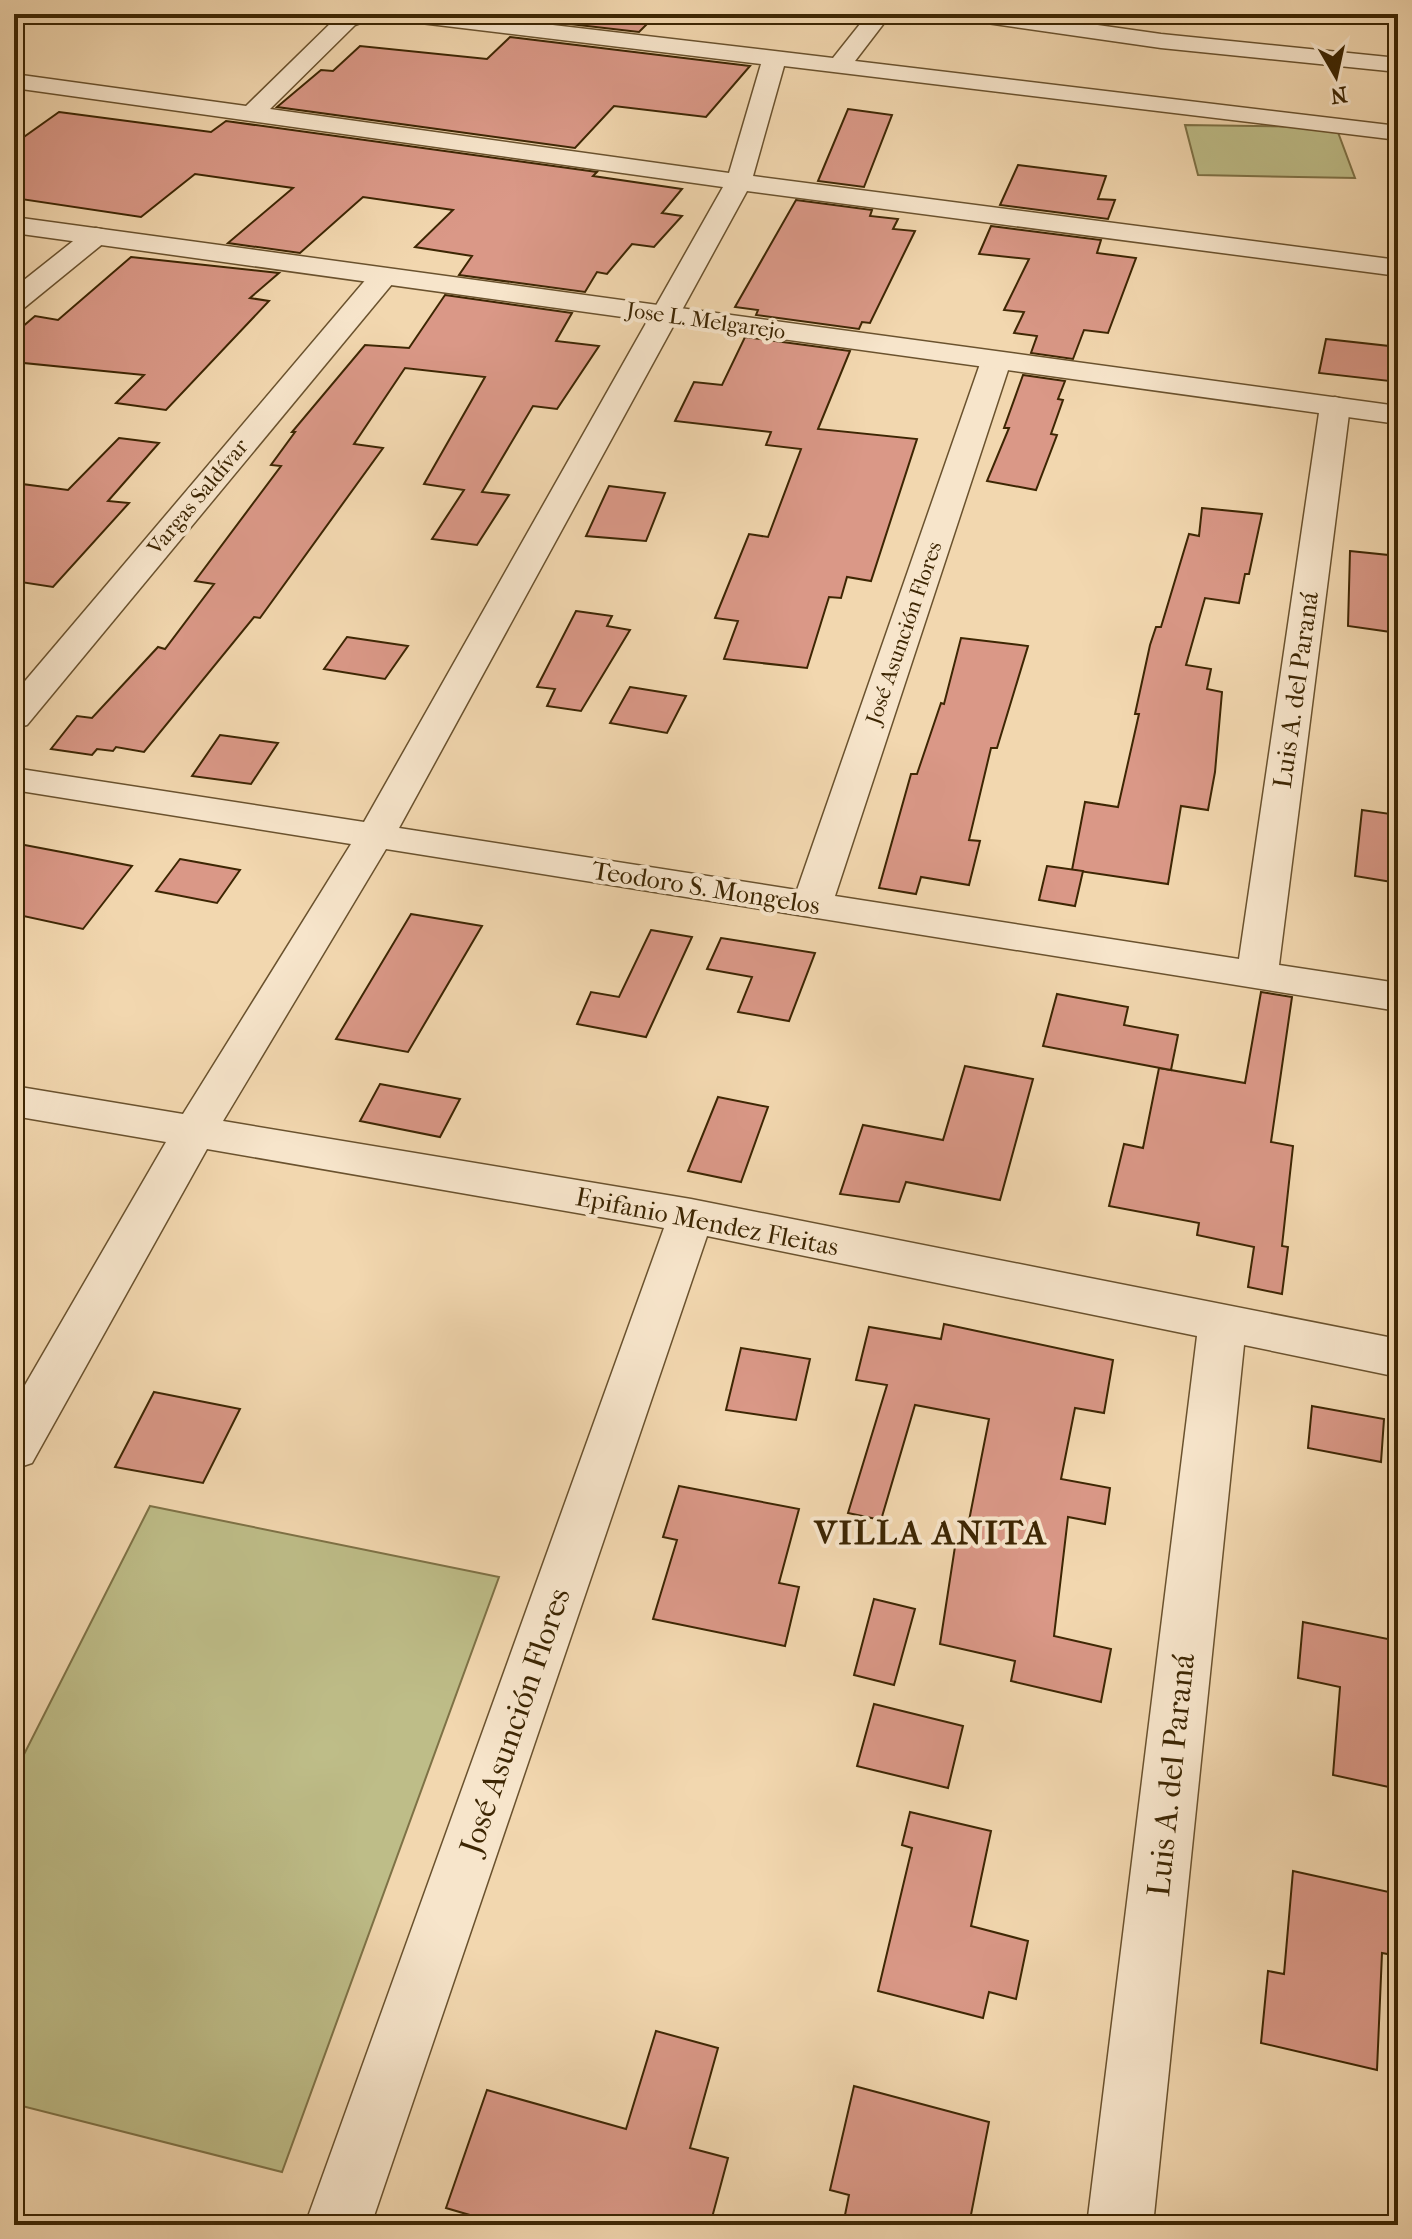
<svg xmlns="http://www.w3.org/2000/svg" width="1412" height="2239" font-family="'IM FELL French Canon',serif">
  <rect width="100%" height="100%" fill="#f2d7af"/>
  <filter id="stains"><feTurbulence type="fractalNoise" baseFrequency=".0025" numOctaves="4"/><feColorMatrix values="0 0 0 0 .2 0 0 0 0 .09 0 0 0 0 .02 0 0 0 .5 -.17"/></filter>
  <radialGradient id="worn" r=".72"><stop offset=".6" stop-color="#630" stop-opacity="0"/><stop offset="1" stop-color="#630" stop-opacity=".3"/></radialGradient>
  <g fill="#bebd88" stroke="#7e7246" stroke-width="2">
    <polygon points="1185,125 1336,127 1355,178 1198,175"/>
    <polygon points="150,1506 499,1577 282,2172 14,2104 14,1774"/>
  </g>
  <g fill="#da9887" stroke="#3d2603" stroke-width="2">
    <polygon points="541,14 607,14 652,19 639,32 535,20"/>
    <polygon points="510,37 750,66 706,117 614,106 575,148 277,107 321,70 333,71 360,46 487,59"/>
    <polygon points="848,109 892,115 864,187 818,181"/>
    <polygon points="59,112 211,132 226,121 597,172 593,176 682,189 662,213 682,216 654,247 632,244 607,274 597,272 585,292 459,275 472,256 415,247 453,210 363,197 300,253 228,243 293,188 195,174 141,217 14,198 14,144"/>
    <polygon points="1018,165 1106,176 1098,199 1115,200 1108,219 1000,205"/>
    <polygon points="796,200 872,210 870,216 898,219 893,229 915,231 870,323 862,322 859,329 756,315 758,310 735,307"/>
    <polygon points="991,226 1101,240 1097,253 1136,258 1108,333 1084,330 1073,359 1031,353 1037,336 1014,333 1024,312 1004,310 1029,259 979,254"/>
    <polygon points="131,257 279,273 250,298 269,301 166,410 116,403 144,375 14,362 14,334 35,316 58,320"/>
    <polygon points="445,295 572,313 556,341 599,346 557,409 533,406 482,492 509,495 477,545 432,539 464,490 424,484 485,377 405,368 354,444 383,448 260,618 254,617 144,752 116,747 113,751 97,749 92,755 51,749 77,716 92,718 158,647 165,649 214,584 195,581 281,466 271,465 295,432 292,432 365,345 409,348"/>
    <polygon points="745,337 850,351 818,429 917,439 871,581 847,577 841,598 829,597 807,668 724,659 738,621 715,618 749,534 768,537 801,449 766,445 771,432 675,421 694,382 722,385"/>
    <polygon points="1326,339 1398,347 1398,382 1319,373"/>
    <polygon points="1023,375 1065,381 1058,399 1063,400 1051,434 1057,435 1036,490 987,481 1009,428 1004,428"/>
    <polygon points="119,438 159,443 108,501 129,503 53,587 14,581 14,483 68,490"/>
    <polygon points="609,486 665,493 646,541 586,536"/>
    <polygon points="1202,508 1262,514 1249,574 1245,574 1239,603 1205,598 1186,665 1211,669 1207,689 1222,692 1215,772 1208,810 1181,806 1168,884 1072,870 1085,802 1118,807 1139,714 1135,714 1150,645 1156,627 1161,627 1189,534 1199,536"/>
    <polygon points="1350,551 1398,556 1398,633 1348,626"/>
    <polygon points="576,611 612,616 607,626 630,630 581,711 547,706 555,689 537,687"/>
    <polygon points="347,637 408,646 385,679 324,669"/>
    <polygon points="961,638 1028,646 997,748 991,748 969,840 980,841 969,885 921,877 916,894 879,888 911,774 917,774 941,703 944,704"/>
    <polygon points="630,687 686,696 667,733 610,723"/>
    <polygon points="220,735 278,743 251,784 192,776"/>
    <polygon points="1362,810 1398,815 1398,883 1355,876"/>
    <polygon points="14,843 72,854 132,866 83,929 14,914"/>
    <polygon points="180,859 240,870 217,903 156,891"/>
    <polygon points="1047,866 1083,871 1075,906 1039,900"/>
    <polygon points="411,914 482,926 408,1052 336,1039"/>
    <polygon points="651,930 692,937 646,1037 577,1024 591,992 619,997"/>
    <polygon points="721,938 815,953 789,1021 738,1012 752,977 707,969"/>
    <polygon points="1261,992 1292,997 1271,1142 1293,1146 1282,1246 1288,1247 1282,1294 1248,1287 1254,1247 1197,1235 1199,1223 1109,1206 1124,1144 1143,1148 1159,1068 1245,1083"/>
    <polygon points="1057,994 1128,1007 1124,1025 1178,1035 1171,1070 1043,1046"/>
    <polygon points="965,1066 1033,1079 1000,1200 906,1182 899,1202 840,1194 863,1125 943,1140"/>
    <polygon points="380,1084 460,1099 440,1137 360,1121"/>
    <polygon points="718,1097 768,1107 741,1182 688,1171"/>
    <polygon points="944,1324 1113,1360 1104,1413 1075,1408 1061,1479 1110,1488 1105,1524 1068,1517 1054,1636 1111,1649 1101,1702 1011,1681 1015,1661 940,1644 956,1540 965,1541 989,1419 915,1405 881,1520 848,1513 887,1385 856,1380 869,1327 941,1339"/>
    <polygon points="741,1348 810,1359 796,1420 726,1410"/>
    <polygon points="154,1392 240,1409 203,1483 115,1467"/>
    <polygon points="1312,1406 1384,1419 1381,1462 1308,1448"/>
    <polygon points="679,1486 799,1509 779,1583 799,1587 785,1646 653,1619 677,1540 663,1537"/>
    <polygon points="874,1599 915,1609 894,1685 854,1675"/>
    <polygon points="1303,1622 1398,1641 1398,1789 1333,1775 1340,1687 1298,1678"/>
    <polygon points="874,1704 963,1726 948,1788 857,1766"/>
    <polygon points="910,1812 991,1831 971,1926 1028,1941 1016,1999 989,1992 983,2018 878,1991 912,1848 902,1845"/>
    <polygon points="1293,1871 1398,1894 1398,1956 1382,1953 1377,2070 1261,2043 1268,1971 1284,1974"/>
    <polygon points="656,2031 718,2048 690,2148 728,2158 710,2225 504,2225 446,2208 487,2090 626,2129"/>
    <polygon points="854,2086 989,2122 969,2225 843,2225 849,2195 830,2190"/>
  </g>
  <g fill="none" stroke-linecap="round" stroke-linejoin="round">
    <g stroke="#6a522e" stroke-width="3">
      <g id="minor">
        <polygon points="374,14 371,19 355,25 270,109 729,173 761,64 404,21 393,14 460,14 833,58 868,14 891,14 855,61 1398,126 1398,140 784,66 753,176 1398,260 1398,276 747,191 399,828 797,890 981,361 986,355 996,352 1006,355 1011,361 835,896 1239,959 1320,406 1324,400 1335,397 1346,400 1350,406 1279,965 1398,983 1398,1011 386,849 223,1121 691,1199 1398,1339 1398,1377 1244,1345 1153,2225 1087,2225 1197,1336 707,1236 371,2225 305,2225 664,1228 207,1149 32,1463 14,1469 14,1404 166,1142 14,1116 14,1086 183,1114 351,844 14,790 14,768 364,822 723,187 14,88 14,74 246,106 339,15"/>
        <polygon points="962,14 1020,14 1161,34 1398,58 1398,72 1161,48 973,21"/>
        <polygon points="96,228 105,230 109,236 105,242 24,308 14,310 14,288 87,230"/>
        <polygon points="383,269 393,271 397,277 393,283 27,725 14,728 14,694 373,271"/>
      </g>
    </g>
    <g stroke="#6a522e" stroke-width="3">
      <polygon id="tertiary" points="14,217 1398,406 1398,424 14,233"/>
    </g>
    <use href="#minor" fill="#f7e5cb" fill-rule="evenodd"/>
    <use href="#tertiary" fill="#f7e5cb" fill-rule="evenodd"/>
  </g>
  <g text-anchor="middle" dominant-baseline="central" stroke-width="8" stroke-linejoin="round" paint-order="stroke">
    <g font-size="22" fill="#3d2603" stroke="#f7e5cb">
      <text transform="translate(706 321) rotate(8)">Jose L. Melgarejo</text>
      <text transform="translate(198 497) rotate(-50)">Vargas Saldívar</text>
      <text transform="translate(904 633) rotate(-71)">José Asunción Flores</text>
    </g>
    <g font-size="26" fill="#3d2603" stroke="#f7e5cb">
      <text transform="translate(1296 690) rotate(-82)">Luis A. del Paraná</text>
      <text transform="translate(706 888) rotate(9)">Teodoro S. Mongelos</text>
      <text transform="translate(707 1222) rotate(11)">Epifanio Mendez Fleitas</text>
    </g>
    <g font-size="32" fill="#3d2603" stroke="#f7e5cb">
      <text transform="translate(515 1721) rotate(-71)">José Asunción Flores</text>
      <text transform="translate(1171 1775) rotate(-84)">Luis A. del Paraná</text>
    </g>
    <g font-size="34" font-weight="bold" letter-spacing="2" fill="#3d2603" stroke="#f7e5cb">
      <text x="931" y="1533">VILLA ANITA</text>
    </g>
  </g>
  <rect width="1412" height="2239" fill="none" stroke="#f2d7af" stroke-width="48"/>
  <rect x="16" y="16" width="1380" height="2207" fill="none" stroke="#3d2603" stroke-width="4"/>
  <rect x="24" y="24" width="1364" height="2191" fill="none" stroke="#3d2603" stroke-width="2"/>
  <g transform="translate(1336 76) rotate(171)" stroke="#f7e5cb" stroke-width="6" paint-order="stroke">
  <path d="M0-6L14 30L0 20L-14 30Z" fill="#3d2603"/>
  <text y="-12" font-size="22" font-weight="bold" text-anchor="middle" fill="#3d2603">N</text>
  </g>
  <rect width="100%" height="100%" filter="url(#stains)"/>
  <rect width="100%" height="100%" fill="url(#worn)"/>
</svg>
